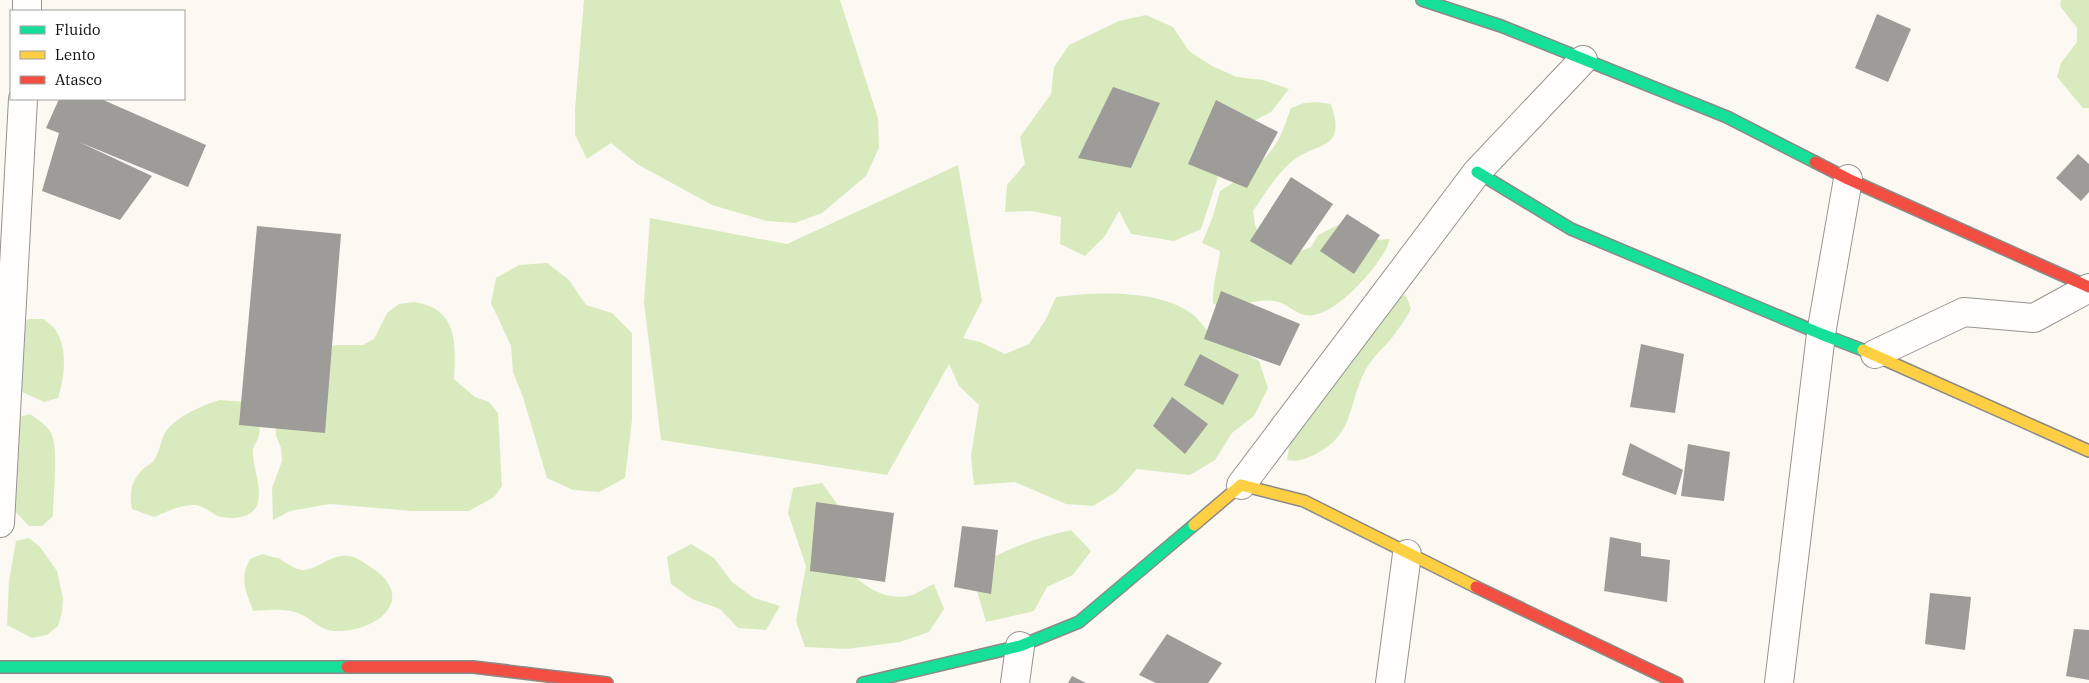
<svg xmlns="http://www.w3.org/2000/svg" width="2089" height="683" font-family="'IBM Plex Serif',serif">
  <rect width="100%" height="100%" fill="#fcf9f2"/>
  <g fill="#d9ebbe">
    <polygon points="584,0 840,0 878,118 879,148 866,176 822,213 795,223 767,221 712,205 637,164 611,143 587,159 575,135 575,109"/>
    <polygon points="2061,0 2089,0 2089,108 2083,108 2057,77 2061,63 2077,42 2077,28 2060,6"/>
    <polygon points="1146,15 1173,27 1189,51 1212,66 1237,77 1263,80 1289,89 1271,112 1246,125 1219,174 1201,229 1174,241 1131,234 1119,211 1105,236 1085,256 1060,244 1061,217 1032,211 1005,212 1007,185 1025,164 1020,137 1051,94 1054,67 1069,45 1119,21"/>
    <path d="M1318 102 1331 104C1348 154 1314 140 1289 164 1275 177 1264 195 1253 211L1255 225 1261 238 1298 252 1311 247 1318 235 1342 223 1376 240 1390 239C1388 244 1386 251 1382 256 1369 276 1331 320 1305 315 1297 314 1289 306 1281 303 1264 296 1242 305 1225 310L1213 303C1212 285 1218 270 1220 251L1202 243 1213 216 1220 191C1242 178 1267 162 1279 138 1284 129 1287 118 1291 108L1304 103Z"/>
    <path d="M958 165 982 301 963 338 980 342 1005 354 1029 344 1045 321 1056 297C1096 292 1156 289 1191 313 1198 318 1203 326 1209 332 1223 344 1243 352 1259 361L1268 388 1254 416 1232 433 1215 460 1190 475 1137 469 1116 492 1093 506 1066 504 1015 482 974 485 971 456 979 405 959 386 949 364 887 475 661 440 644 303 650 218 787 244Z"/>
    <polygon points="547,263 569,280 586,305 612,313 632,333 632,420 625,478 599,492 573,490 547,478 523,397 513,372 511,346 491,303 496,278 519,265"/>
    <path d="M1406 295 1411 309C1406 318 1400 327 1394 335 1385 347 1372 357 1365 371 1348 403 1355 434 1316 454 1305 459 1299 462 1287 460L1292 427 1336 375 1347 367 1393 299Z"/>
    <path d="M414 302C458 308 456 344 454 379L475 397 489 402 498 413 502 486 494 497 469 511H412L330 504 290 511 273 520 272 488 282 461 281 448 276 436 275 409 323 349 336 345H363L374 339 387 313 399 304Z"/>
    <path d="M29 319H43C47 322 52 325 55 329 68 348 65 378 58 398L44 402 22 392 15 381 17 326Z"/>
    <path d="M220 400 247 402 258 408C258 417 261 427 259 435 258 442 252 446 253 453 253 470 262 485 258 502 255 517 235 520 222 517 213 516 206 506 195 505 181 504 167 512 154 517L132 509C129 493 131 481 143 469 147 465 152 464 155 459 159 452 160 445 163 437 170 419 202 405 220 400Z"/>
    <path d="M30 414C37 419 47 425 51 433 59 447 53 498 53 516L42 526H29L11 507 16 418Z"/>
    <path d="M822 483 840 508 841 563C859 582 880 601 909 596 917 594 926 587 934 584L944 609 929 632 900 642 847 649 805 647 796 621 806 566 788 513 793 488Z"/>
    <path d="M1071 530 1091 551 1073 575 1047 587 1034 611 986 622 971 570C1002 550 1035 538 1071 530Z"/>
    <polygon points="29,538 40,547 57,571 63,598 62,612 58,626 47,635 32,638 7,625 9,581 16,541"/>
    <polygon points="691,544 714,558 732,582 754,598 780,606 766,630 738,628 720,609 692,599 671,584 667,557"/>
    <path d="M263 554C268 556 273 557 278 558 286 562 293 569 302 570 318 571 332 551 353 557 358 558 364 563 369 566 418 596 381 630 339 631 319 632 314 619 298 613 284 608 268 610 253 611 246 590 239 580 250 559Z"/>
  </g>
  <g fill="#9e9c98">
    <polygon points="1877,14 1911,29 1888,82 1855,68"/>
    <polygon points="1113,87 1160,103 1131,168 1078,158"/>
    <polygon points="59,99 101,99 206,145 188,187 79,142 152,176 120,220 42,191 59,133 46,128"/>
    <polygon points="1216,100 1278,132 1247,188 1188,164"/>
    <polygon points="2078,154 2089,164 2089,192 2081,201 2056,178"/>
    <polygon points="1291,177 1333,204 1291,265 1250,241"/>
    <polygon points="1347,214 1380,235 1354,274 1320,251"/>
    <polygon points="257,226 341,234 325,433 239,425"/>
    <polygon points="1221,291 1300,324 1280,366 1204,339"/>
    <polygon points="1641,344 1684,354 1675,413 1630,407"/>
    <polygon points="1200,354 1239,375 1223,405 1184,385"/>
    <polygon points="1172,397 1208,424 1185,454 1153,426"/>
    <polygon points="1630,443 1683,470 1676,495 1622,475"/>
    <polygon points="1688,444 1730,452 1724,501 1681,496"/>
    <polygon points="816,502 894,513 885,582 810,571"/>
    <polygon points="962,526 998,530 991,594 954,587"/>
    <polygon points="1610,537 1641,543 1641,556 1670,560 1667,602 1604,591"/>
    <polygon points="1930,593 1971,597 1965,650 1925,644"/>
    <polygon points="2074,629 2089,630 2089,680 2066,676"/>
    <polygon points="1167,634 1222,663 1208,683 1156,683 1139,675"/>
    <polygon points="1072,676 1086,683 1068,683"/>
  </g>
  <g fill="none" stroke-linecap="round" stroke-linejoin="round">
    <g stroke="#959491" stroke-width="30">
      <g id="street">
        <polyline points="27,11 27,0"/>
        <polyline points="1875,354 1964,312 2034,318 2089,288"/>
        <polyline points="1241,485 1477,172 1583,60"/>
        <polyline points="0,523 23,99"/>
        <polyline points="1015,683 1020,646"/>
        <polyline points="1390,683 1407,554"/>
        <polyline points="1779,683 1821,334 1848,179"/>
      </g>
    </g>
    <g stroke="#8c8a87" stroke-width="14">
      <g id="fast">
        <polyline points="1422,0 1501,26 1727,117 1815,162"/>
        <polyline points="1477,172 1571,229 1821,334 1863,350"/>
        <polyline points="0,667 347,667"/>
        <polyline points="863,683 1020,646 1079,622 1194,525"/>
      </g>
    </g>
    <g stroke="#8c8a87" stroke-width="14">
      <g id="slow">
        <polyline points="1863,350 2089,451"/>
        <polyline points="1194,525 1241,485 1304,501 1476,587"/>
      </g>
    </g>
    <g stroke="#8c8a87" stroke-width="14">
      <g id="jam">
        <polyline points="1815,162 1848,179 2089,287"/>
        <polyline points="1476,587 1677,683"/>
        <polyline points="347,667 473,667 607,683"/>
      </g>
    </g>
    <use href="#street" stroke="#fffefd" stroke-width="28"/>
    <use href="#fast" stroke="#16e098" stroke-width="11"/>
    <use href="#slow" stroke="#ffcf43" stroke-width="11"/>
    <use href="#jam" stroke="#f24e42" stroke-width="11"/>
  </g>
  <rect x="10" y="10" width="175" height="90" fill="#ffffff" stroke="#9f9f9f"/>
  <rect x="20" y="26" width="25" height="8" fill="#16e098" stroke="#9f9f9f"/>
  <text x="55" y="35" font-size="15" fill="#0e0e0e">Fluido</text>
  <rect x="20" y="51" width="25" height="8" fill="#ffcf43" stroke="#9f9f9f"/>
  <text x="55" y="60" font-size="15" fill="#0e0e0e">Lento</text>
  <rect x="20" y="76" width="25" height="8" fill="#f24e42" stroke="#9f9f9f"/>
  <text x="55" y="85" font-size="15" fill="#0e0e0e">Atasco</text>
</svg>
